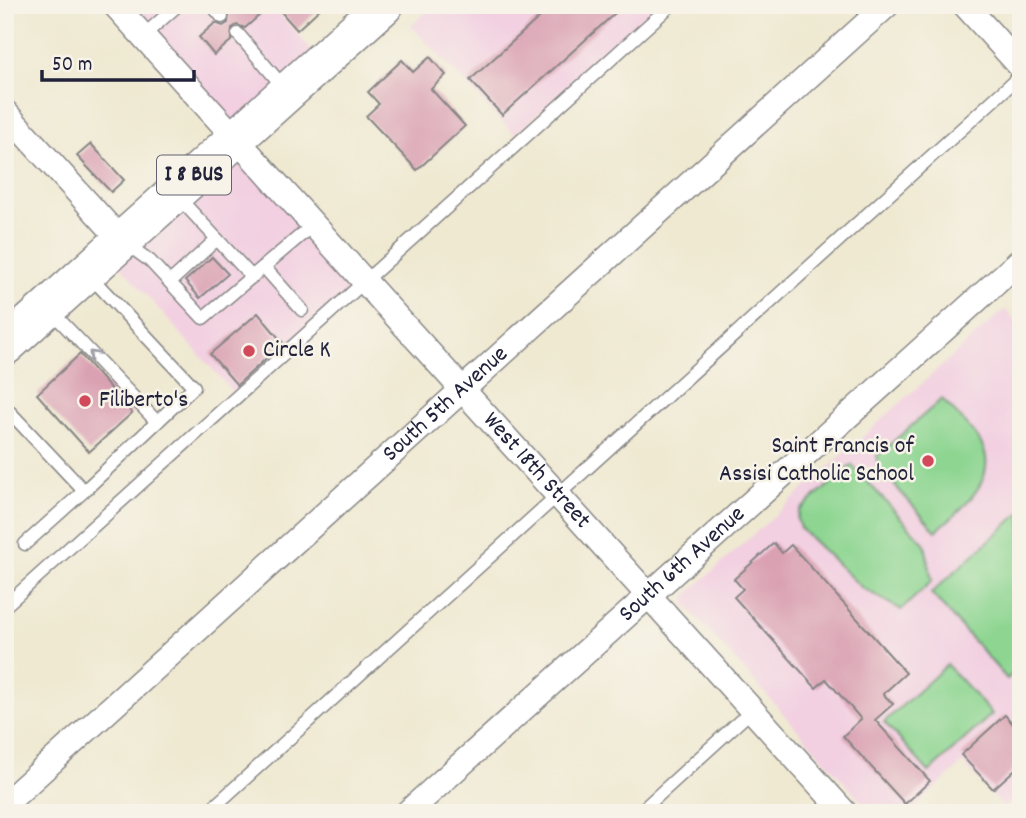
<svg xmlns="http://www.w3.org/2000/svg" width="1026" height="818" font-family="Dekko,sans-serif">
  <rect width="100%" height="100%" fill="#f7f3e8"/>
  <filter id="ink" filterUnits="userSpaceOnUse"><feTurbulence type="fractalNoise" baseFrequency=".0143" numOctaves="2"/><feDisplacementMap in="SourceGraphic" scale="14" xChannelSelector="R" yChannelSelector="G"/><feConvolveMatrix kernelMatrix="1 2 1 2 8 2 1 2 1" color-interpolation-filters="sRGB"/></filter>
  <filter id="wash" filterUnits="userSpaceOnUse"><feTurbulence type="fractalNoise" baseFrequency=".00686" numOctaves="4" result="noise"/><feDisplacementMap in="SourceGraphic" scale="28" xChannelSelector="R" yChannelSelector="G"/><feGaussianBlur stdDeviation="1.57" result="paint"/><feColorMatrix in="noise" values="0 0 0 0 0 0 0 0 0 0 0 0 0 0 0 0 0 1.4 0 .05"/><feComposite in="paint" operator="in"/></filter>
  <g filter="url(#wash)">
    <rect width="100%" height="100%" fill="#efe9d1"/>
    <g fill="#f2cfe1">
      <polygon points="115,5 272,5 320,60 236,137 366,283 238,398 108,252 235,138"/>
      <polygon points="434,5 656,5 515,135 411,26"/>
      <polygon points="1005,309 1021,327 1021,791 1003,807 963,763 908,813 872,813 686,605 685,600 686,595"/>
    </g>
    <g fill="#8dd591" stroke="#587c66" stroke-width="2">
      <path d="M942 399C954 412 969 425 979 440 1004 477 960 510 936 531L877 466V456Z"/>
      <polygon points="852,465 925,544 932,581 901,610 861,587 800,528 797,519 800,510"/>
      <polygon points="1021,512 1021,666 1007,679 931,593"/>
      <polygon points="947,665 992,714 929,772 884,722"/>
    </g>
    <g id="blocks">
      <g fill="#daa1b3">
        <polygon points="235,5 271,5 245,28 237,25 232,28 232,40 214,55 199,37 215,23 223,26 228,23 229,11"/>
        <polygon points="275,5 324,5 297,30"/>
        <polygon points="553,5 624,5 502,115 470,80"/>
        <polygon points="430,57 446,75 431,89 465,126 417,170 366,116 379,104 368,92 402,60 413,72"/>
        <polygon points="91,144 124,180 111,192 77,156"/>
        <polygon points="212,257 228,274 200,298 185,281"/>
        <polygon points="258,313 283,343 237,385 210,354"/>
        <polygon points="80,354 132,413 89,452 37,394"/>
        <polygon points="774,543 782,553 791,545 906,673 883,694 893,704 875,720 930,781 905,804 843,736 861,719 826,679 816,688 734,597 743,589 734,579"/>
        <polygon points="1005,715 1021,733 1021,764 993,789 961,755"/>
      </g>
    </g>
  </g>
  <g filter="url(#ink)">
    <use href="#blocks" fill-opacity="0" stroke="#888686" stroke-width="2"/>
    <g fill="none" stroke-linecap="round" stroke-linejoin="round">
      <g stroke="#888686" stroke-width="15">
        <g id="service">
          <polyline points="212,5 222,17"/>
          <polyline points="238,34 286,90"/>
          <polyline points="143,36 178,5"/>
          <polyline points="217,239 252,277"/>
          <polyline points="124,242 150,261 203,318 313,225"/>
          <polyline points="264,267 302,310"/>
          <polyline points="170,282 217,239 178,197"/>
          <polyline points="51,311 157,422"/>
          <polyline points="5,407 84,491 194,387 89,275"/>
          <polyline points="25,544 84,491"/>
          <polyline points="5,606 671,5"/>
          <polyline points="207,813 1021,75"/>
          <polyline points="639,813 752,710"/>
        </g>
      </g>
      <g stroke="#888686" stroke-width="27">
        <g id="minor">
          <path id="s1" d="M115 5 845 813"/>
          <polyline points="965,5 1021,67"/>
          <polyline points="5,112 121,240"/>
          <path id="s2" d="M5 804 887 5"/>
          <path id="s3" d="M407 813 1021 260"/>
        </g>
      </g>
      <g stroke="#888686" stroke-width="41">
        <polyline id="primary" points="5,346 384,5"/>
      </g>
      <use href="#service" stroke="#fff" stroke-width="12"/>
      <use href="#minor" stroke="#fff" stroke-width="24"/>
      <use href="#primary" stroke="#fff" stroke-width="38"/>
    </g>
    <defs><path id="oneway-chevron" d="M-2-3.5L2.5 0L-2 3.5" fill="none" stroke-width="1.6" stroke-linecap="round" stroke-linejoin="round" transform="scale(1.75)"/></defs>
    <use stroke="#9c9ca7" href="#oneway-chevron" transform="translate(93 355) rotate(-134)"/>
  </g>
  <g fill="#d1495b" stroke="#f7f3e8" stroke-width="2.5">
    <circle cx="249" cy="351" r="7"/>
    <circle cx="85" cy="401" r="7"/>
    <circle cx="928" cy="461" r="7"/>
  </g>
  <g text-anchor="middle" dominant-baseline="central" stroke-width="5" stroke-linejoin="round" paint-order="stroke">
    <rect fill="#f7f3e8" stroke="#62616f" stroke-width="2" x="157" y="155.5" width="74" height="39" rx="5"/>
    <g font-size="23" font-weight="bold" fill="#22223b">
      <text x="194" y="175">I 8 BUS</text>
    </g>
    <g font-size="24" fill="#22223b" stroke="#f7f3e8" text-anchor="start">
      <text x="263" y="351">Circle K</text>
      <text x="99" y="401">Filiberto's</text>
      <text x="914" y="447" text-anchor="end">Saint Francis of<tspan x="914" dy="28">Assisi Catholic School</tspan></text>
    </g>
    <g font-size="24" fill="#22223b" stroke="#f7f3e8">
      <text stroke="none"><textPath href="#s2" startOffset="595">South 5th Avenue</textPath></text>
      <text stroke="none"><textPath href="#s1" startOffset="628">West 18th Street</textPath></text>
      <text stroke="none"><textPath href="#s3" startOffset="371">South 6th Avenue</textPath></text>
    </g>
  </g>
  <rect width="1026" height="818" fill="none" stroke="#f7f3e8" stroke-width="28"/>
  <path d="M42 70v10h152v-10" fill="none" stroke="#22223b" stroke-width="3.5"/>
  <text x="52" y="70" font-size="21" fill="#22223b" stroke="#f7f3e8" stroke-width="5" paint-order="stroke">50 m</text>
</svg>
